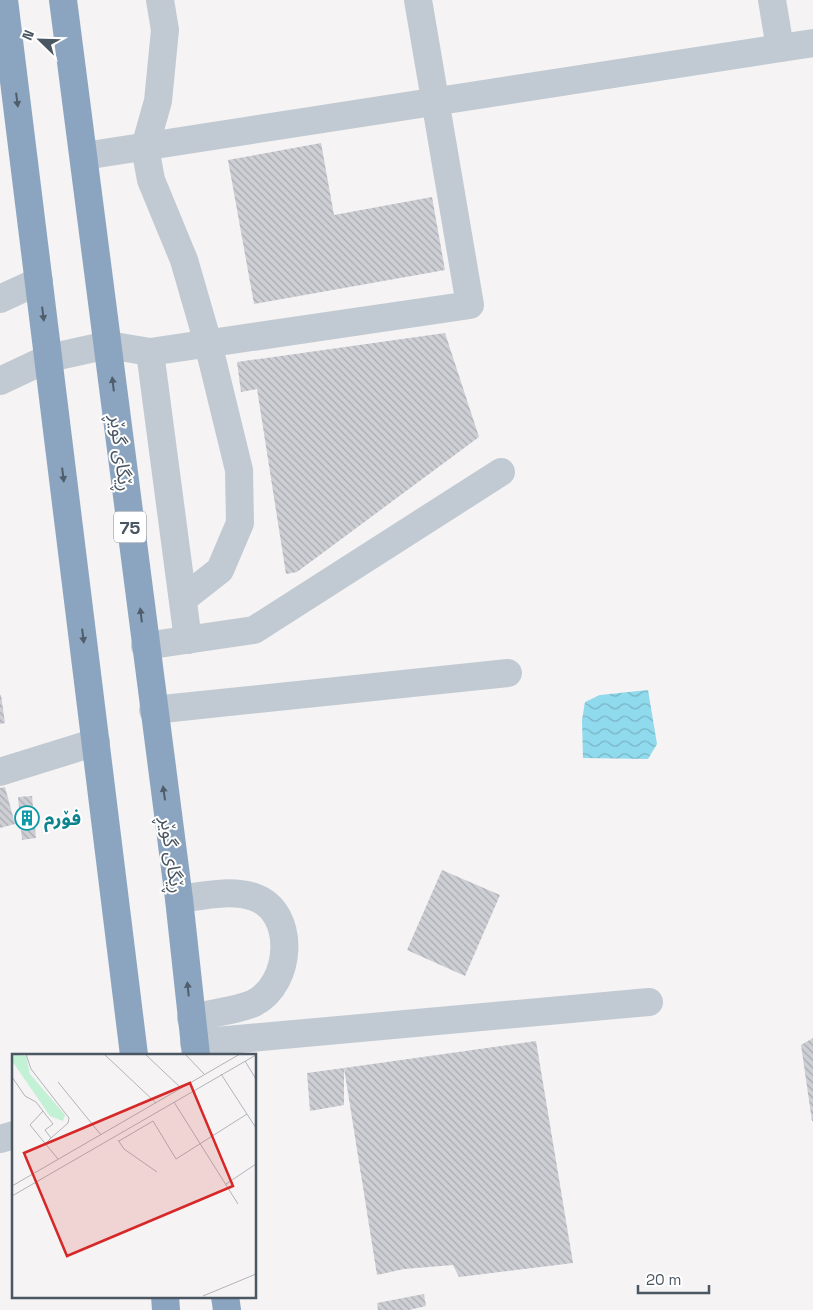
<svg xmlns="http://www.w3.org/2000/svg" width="813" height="1310" font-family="'Space Grotesk','Noto Sans Arabic',sans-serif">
  <defs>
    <pattern id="water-waves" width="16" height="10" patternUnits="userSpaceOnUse" patternTransform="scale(1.25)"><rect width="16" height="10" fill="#90daee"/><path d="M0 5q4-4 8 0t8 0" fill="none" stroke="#78b4c4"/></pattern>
    <pattern id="building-back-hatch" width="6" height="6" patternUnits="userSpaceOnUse" patternTransform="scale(1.25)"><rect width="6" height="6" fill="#cdcfd5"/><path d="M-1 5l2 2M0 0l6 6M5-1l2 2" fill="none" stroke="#a8abb0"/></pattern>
  </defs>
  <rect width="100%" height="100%" fill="#f5f3f3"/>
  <polygon fill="url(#water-waves)" points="648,690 657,744 648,759 583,758 582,720 585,702 600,695"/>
  <g fill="url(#building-back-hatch)">
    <polygon points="321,143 334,215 432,197 445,270 254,304 228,160"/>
    <polygon points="445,333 479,437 297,572 286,574 257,389 241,392 237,362"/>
    <polygon points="0,695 1,695 5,723 0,724"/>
    <polygon points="5,787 15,824 0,828 0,788"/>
    <polygon points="32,796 36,838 22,840 18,797"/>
    <polygon points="442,870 500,895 465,976 407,950"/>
    <polygon points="813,1038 813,1121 812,1121 801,1045"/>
    <polygon points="536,1041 573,1263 459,1277 453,1265 404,1269 377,1275 344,1068"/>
    <polygon points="344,1068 344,1105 310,1111 307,1073"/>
    <polygon points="424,1294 426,1306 409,1310 378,1310 377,1303"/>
  </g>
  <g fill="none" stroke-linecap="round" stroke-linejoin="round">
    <g stroke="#c1cad2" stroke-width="28">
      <polyline points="160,0 165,30 158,101 145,147 151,180 184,260 208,343 239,470 240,523 220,570 183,599"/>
      <polyline points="772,0 780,48"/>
      <polyline points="84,156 813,43"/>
      <polyline points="0,299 39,281"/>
      <polyline points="0,381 49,358 108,345 150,352"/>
      <polyline points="188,640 150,352 470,305 418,0"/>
      <polyline points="145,646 254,630 501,472"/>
      <polyline points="153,710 508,673"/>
      <polyline points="0,772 96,742"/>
      <path d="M179 899C202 896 231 889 254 897 297 912 292 984 254 1003 240 1010 208 1014 191 1018"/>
      <polyline points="194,1043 649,1002"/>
      <polyline points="0,1139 14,1135"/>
    </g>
    <g stroke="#8ba5c1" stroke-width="28">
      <polyline points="4,0 134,1055"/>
      <polyline points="63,0 179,899 196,1055"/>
      <polyline points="165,1296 166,1310"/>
      <polyline points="225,1296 227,1310"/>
    </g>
  </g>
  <defs><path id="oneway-solid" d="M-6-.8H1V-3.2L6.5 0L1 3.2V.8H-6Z" transform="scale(1.25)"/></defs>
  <g fill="#505e6b">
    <use href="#oneway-solid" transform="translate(17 100) rotate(83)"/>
    <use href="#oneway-solid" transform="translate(43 314) rotate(83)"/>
    <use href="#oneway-solid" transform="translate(113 384) rotate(-97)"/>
    <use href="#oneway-solid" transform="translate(63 475) rotate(83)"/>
    <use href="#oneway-solid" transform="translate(141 615) rotate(-97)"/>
    <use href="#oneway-solid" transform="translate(83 636) rotate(83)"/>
    <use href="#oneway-solid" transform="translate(164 793) rotate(-98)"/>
    <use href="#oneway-solid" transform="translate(188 989) rotate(-96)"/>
  </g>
  <defs>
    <g id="building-ring" transform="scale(1.25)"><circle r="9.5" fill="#fff" stroke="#0f9aa8" stroke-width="1.5"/><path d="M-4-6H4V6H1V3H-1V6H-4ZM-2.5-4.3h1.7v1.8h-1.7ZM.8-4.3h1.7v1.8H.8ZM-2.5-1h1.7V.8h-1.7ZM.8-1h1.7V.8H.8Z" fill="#0f9aa8"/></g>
  </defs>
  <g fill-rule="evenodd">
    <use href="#building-ring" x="27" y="818"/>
  </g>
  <g text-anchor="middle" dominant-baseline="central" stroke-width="4" stroke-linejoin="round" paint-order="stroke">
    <rect fill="#fff" stroke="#808990" stroke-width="1" x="114" y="511.5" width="32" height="31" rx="4"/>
    <g font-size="18" font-weight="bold" fill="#4a5661">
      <text x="130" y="527">75</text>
    </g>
    <g font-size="19" fill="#4a5661" stroke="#fff">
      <text transform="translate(121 453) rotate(83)">ڕێگای گوێڕ</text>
      <text transform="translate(172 855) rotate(82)">ڕێگای گوێڕ</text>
    </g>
    <g font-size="19" font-weight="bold" fill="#0d838f" stroke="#fff" text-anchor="start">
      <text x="44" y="818">فۆرم</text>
    </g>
  </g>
  <g transform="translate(12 1054)">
    <rect width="244" height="244" fill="#f5f3f3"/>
    <path d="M2 0 14 2 18 20 53 61 51 67 38 62 0 7Z" fill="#c3f1d5"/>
    <path fill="none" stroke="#b1b4b9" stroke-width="1" d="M14 0 19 15 57 64 56 69 39 84M92 0 144 49M133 0 169 34M173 0 193 21M233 7 244 25M209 20 244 74M0 23 13 42 24 48 41 70 33 76 39 84 33 90M46 28 89 81M162 48 226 150M31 57 18 71 46 105M106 86 112 95 145 118M107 87 141 67 164 105 235 60M214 130 244 110M0 132 228 0M0 142 244 1M191 242 244 220"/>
    <path fill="#d62828" fill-opacity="0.15" stroke="#d62828" stroke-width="2.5" d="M178 29 221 132 55 202 12 99Z"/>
    <rect width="244" height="244" fill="none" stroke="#4a5661" stroke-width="2.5"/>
  </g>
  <g transform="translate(40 40) rotate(293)" stroke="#ffffff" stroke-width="4" paint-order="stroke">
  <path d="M0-4L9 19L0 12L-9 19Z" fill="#4a5661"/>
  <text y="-8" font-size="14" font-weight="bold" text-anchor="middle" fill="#4a5661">N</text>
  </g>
  <path d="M638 1285v8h71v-8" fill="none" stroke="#4a5661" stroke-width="2.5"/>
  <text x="646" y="1285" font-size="15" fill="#4a5661" stroke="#ffffff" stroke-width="4" paint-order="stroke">20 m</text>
</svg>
